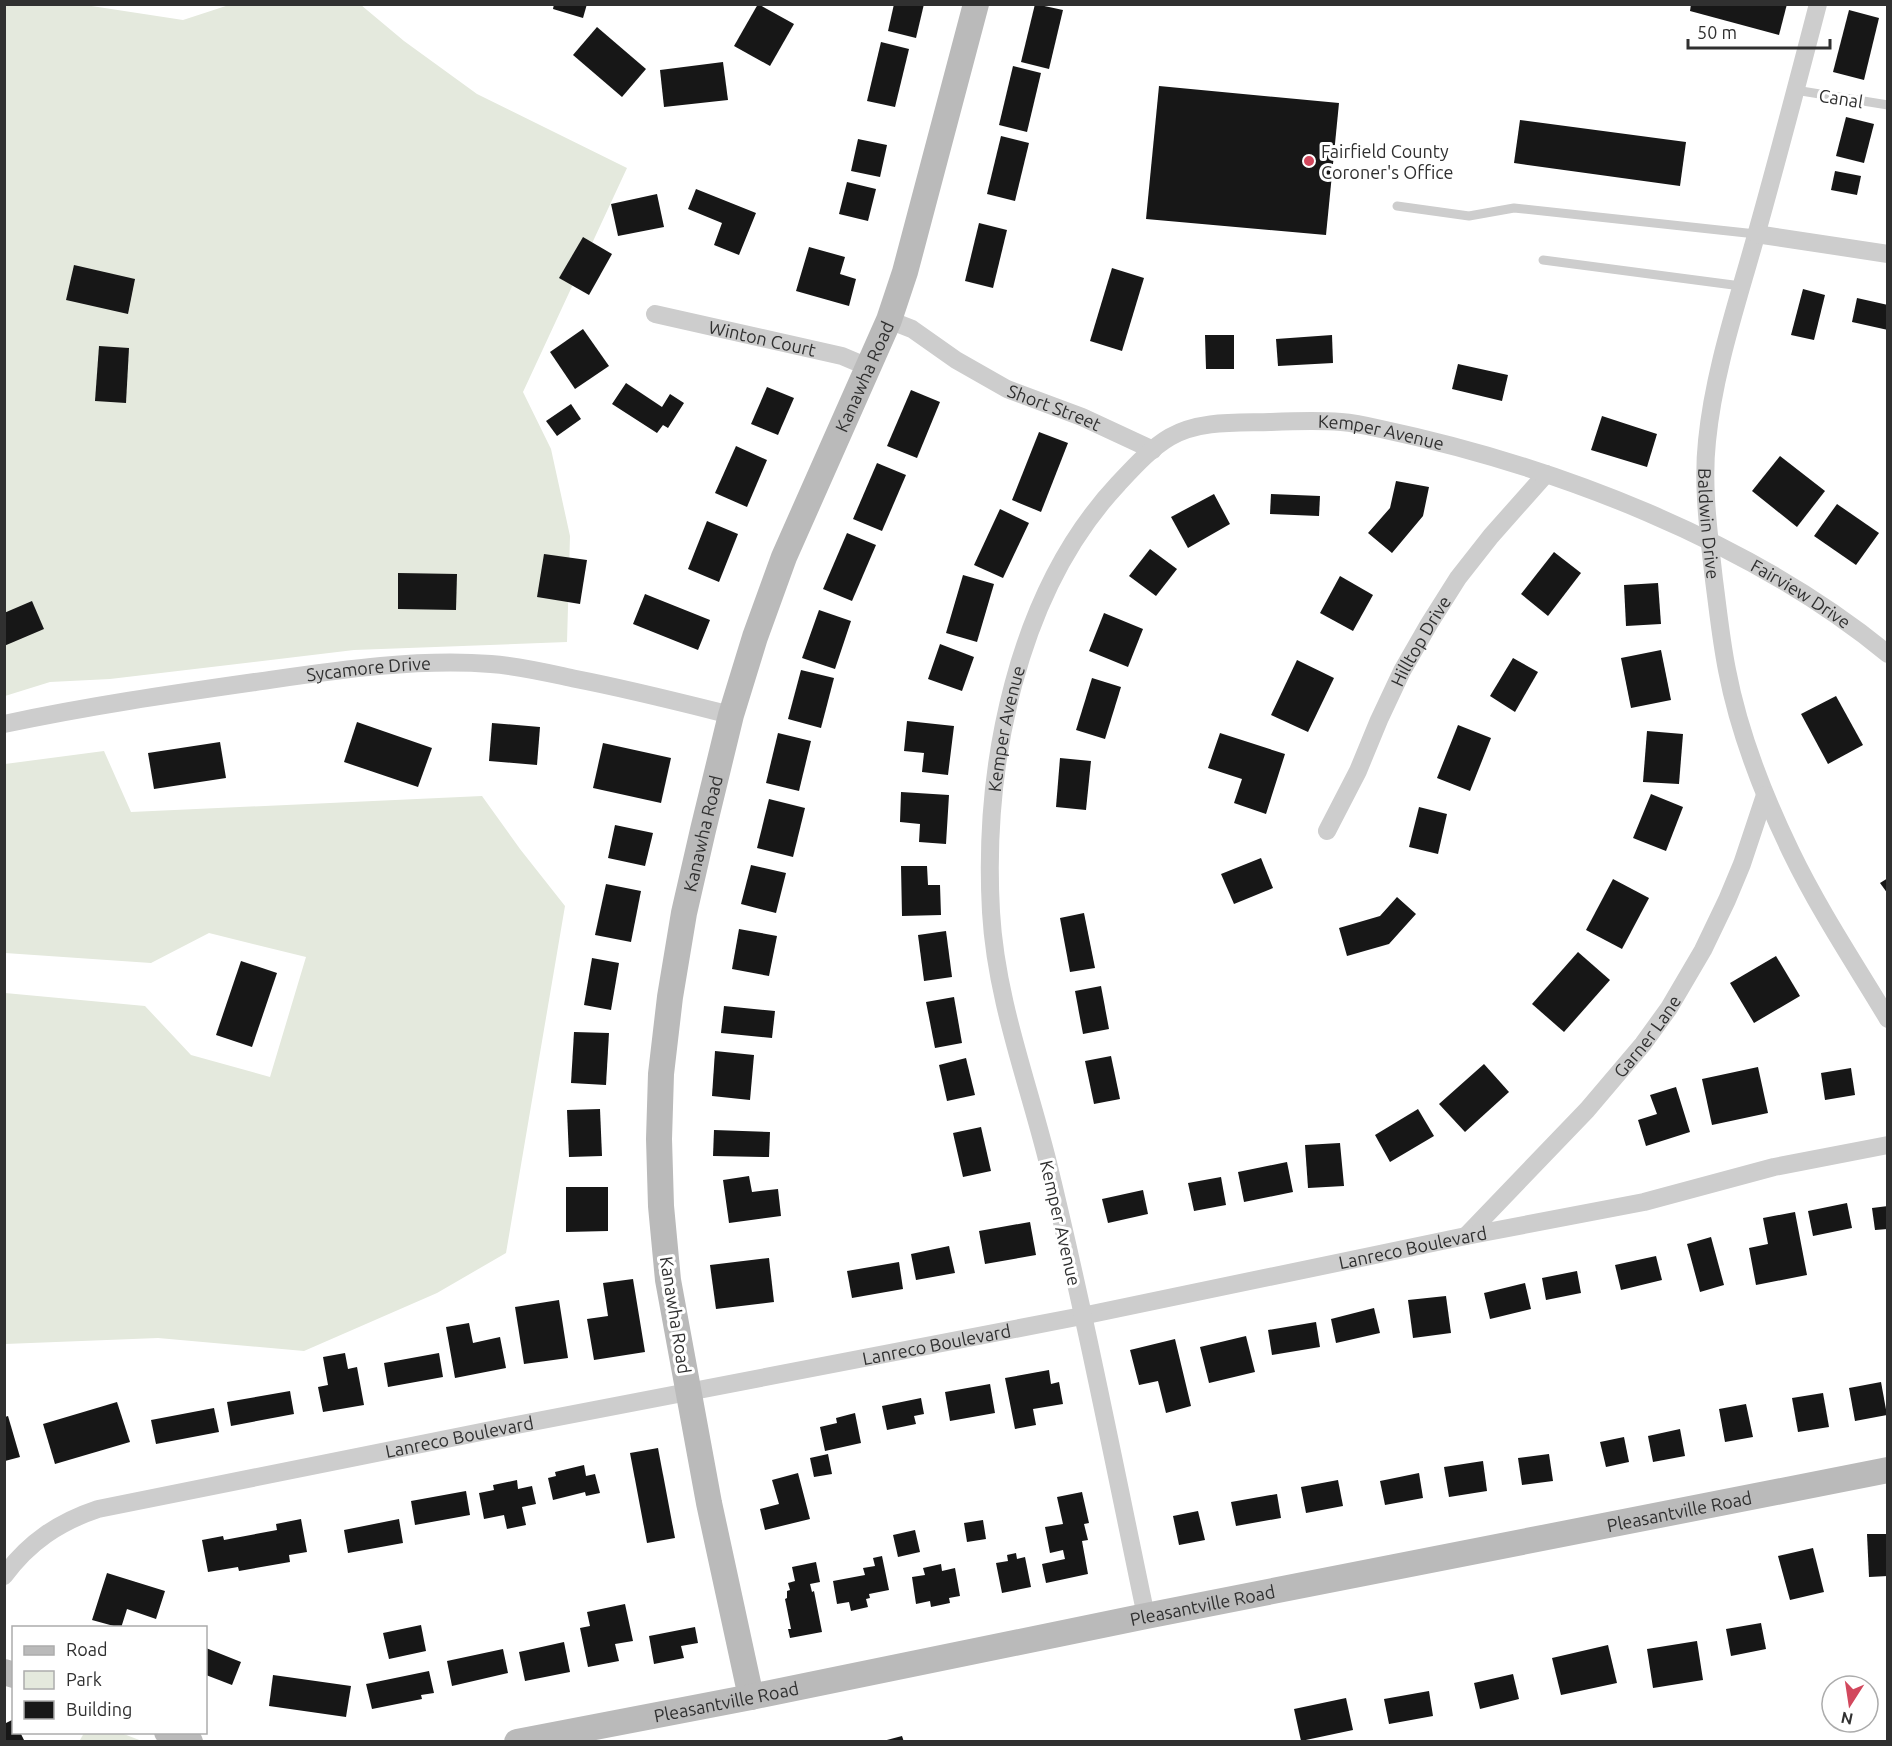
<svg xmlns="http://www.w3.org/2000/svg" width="1892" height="1746" font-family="Ubuntu,sans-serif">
  <rect width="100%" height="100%" fill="#fff"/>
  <g fill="#e4e9dd">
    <polygon points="5,5 85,5 183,20 229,5 361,5 404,41 477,94 627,168 523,392 551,449 570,536 567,642 354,650 110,679 50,682 5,696"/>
    <polygon points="104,751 131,812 482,796 520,849 565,906 506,1253 437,1293 304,1351 158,1338 5,1344 5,993 145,1006 191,1055 270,1077 306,957 209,933 151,963 5,953 5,764"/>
    <polygon points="121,1733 142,1741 86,1742 80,1740 84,1733"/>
  </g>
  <g fill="#171717">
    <polygon points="554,4 587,4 583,18 553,9"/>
    <polygon points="758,4 794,24 770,66 734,46"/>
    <polygon points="894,4 924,4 916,38 888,31"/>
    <polygon points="1035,4 1063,10 1049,69 1021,62"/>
    <polygon points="1691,4 1787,4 1779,35 1690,11"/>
    <polygon points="1849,10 1879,18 1864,80 1833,72"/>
    <polygon points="597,27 646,69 622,97 573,55"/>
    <polygon points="881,42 909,49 895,107 867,101"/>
    <polygon points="723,62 728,100 664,107 660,70"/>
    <polygon points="1013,66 1041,73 1027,132 999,125"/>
    <polygon points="1159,86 1339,103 1326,235 1146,219"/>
    <polygon points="1846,117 1874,124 1864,163 1836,156"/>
    <polygon points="1520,120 1686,142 1680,186 1514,163"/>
    <polygon points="1001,136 1029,143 1015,201 987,194"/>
    <polygon points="858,139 887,145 880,177 851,171"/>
    <polygon points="1835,171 1861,176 1857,195 1831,190"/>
    <polygon points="847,182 876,189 868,221 839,214"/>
    <polygon points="696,189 756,213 739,255 714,245 722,223 688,209"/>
    <polygon points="657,194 664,227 618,236 611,204"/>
    <polygon points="979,223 1007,230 993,288 965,281"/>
    <polygon points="583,237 612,254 589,295 559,278"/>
    <polygon points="809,247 845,257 840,274 856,279 849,306 796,291"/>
    <polygon points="74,265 135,279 128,314 66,300"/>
    <polygon points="1112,268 1144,278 1122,351 1090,341"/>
    <polygon points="1803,289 1825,295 1814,340 1791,335"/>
    <polygon points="1857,298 1888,305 1888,330 1852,322"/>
    <polygon points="583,329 609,366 575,389 550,352"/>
    <polygon points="1205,335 1234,335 1234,369 1206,369"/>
    <polygon points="1332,335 1333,363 1278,366 1276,339"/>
    <polygon points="99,346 129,348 126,403 95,401"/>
    <polygon points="1458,364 1508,375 1502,401 1452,389"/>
    <polygon points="626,383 662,407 670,394 684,403 668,428 663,425 657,433 612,404"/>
    <polygon points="767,387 794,398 778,435 751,424"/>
    <polygon points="911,390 940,402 917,458 887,446"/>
    <polygon points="571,404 581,419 557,436 546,421"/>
    <polygon points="1602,416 1657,434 1647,467 1591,450"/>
    <polygon points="1039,432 1068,443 1041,512 1012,500"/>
    <polygon points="736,446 767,460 747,507 715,493"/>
    <polygon points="1780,456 1825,491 1797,527 1752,491"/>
    <polygon points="877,463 906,475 882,531 853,519"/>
    <polygon points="1396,481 1429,487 1423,516 1392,553 1368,533 1390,508"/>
    <polygon points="1214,494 1230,524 1188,548 1171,517"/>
    <polygon points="1271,494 1320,496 1319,516 1270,514"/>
    <polygon points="1837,504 1879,533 1856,565 1814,536"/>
    <polygon points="1000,509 1029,523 1003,578 974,565"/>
    <polygon points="707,521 738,534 719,582 688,569"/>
    <polygon points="847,533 876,545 852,601 823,589"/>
    <polygon points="1150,549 1177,569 1156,596 1129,576"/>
    <polygon points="1554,552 1581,573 1548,616 1521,594"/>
    <polygon points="544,554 587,560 580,604 537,597"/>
    <polygon points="398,573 457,574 456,610 398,609"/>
    <polygon points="963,575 994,584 977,642 946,633"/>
    <polygon points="1340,576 1373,595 1353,631 1320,613"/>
    <polygon points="1658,583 1661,624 1626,626 1624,585"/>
    <polygon points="645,594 710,620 698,650 633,624"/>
    <polygon points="32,601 44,629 4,646 4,613"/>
    <polygon points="819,610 851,621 835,669 802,658"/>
    <polygon points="1104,613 1143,629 1128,667 1089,651"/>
    <polygon points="940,644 974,657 962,691 928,679"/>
    <polygon points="1661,650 1671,700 1631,708 1621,658"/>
    <polygon points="1513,658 1538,672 1515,712 1490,696"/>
    <polygon points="1297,660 1334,678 1308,732 1271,715"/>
    <polygon points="801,670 834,678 821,728 788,719"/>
    <polygon points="1092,678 1121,687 1105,739 1076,730"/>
    <polygon points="1836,696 1863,745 1828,764 1801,714"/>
    <polygon points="907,721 954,726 948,775 922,772 924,753 904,751"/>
    <polygon points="357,722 432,748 418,787 344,762"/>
    <polygon points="492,723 540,727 537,765 489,761"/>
    <polygon points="1458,725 1491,738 1470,791 1437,778"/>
    <polygon points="1647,731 1683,734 1679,784 1643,782"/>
    <polygon points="778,733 811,741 799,791 766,783"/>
    <polygon points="1220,733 1285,754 1266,814 1234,803 1242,779 1208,768"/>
    <polygon points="220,742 226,778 154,789 148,753"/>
    <polygon points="603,743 671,758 661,803 593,788"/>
    <polygon points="1060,758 1091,761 1086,810 1056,807"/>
    <polygon points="901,792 949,795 946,844 919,842 920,824 900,822"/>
    <polygon points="1651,794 1683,807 1666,851 1633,838"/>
    <polygon points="769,799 805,808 793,857 757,848"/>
    <polygon points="1419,807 1447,814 1438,854 1409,847"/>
    <polygon points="615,825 653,833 645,866 608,858"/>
    <polygon points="1261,858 1273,888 1234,904 1221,874"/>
    <polygon points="751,865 786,873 776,913 741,904"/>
    <polygon points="901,866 927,866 928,885 940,885 941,915 902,916"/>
    <polygon points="1888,878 1888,894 1880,883"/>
    <polygon points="1613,879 1649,898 1622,949 1586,930"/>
    <polygon points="606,884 641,891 631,942 595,935"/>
    <polygon points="1397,897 1416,914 1389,944 1347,956 1339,928 1380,916"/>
    <polygon points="1084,913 1095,968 1070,972 1060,918"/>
    <polygon points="739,929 777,936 769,976 732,969"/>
    <polygon points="946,931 952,977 924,981 918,935"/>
    <polygon points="1578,952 1610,980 1564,1032 1532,1004"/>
    <polygon points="1776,956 1800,996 1754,1023 1730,983"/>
    <polygon points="592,958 619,963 611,1010 584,1005"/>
    <polygon points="241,961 277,973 252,1047 216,1035"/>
    <polygon points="1101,986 1109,1029 1083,1034 1075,991"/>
    <polygon points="954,997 962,1043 935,1048 926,1002"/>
    <polygon points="724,1006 775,1011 772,1038 721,1033"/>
    <polygon points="574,1032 609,1033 606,1085 571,1083"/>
    <polygon points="715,1051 754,1055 750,1100 712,1096"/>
    <polygon points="1111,1056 1120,1099 1094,1104 1085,1061"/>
    <polygon points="966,1058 975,1095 947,1101 939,1065"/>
    <polygon points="1484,1064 1509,1092 1465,1132 1439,1104"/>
    <polygon points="1758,1067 1768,1113 1712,1125 1702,1079"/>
    <polygon points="1851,1068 1855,1095 1825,1100 1821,1073"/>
    <polygon points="1676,1087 1690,1132 1646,1146 1638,1120 1657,1114 1650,1095"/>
    <polygon points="600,1109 602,1156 569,1157 567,1110"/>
    <polygon points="1418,1109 1434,1136 1390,1162 1375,1135"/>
    <polygon points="981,1127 991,1171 963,1177 953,1133"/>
    <polygon points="714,1130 770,1132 769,1157 713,1156"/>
    <polygon points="1340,1143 1344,1186 1308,1188 1305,1145"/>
    <polygon points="1287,1162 1293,1192 1244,1202 1238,1172"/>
    <polygon points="749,1176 752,1192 778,1189 781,1216 729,1223 723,1180"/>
    <polygon points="1221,1177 1226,1205 1194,1211 1188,1183"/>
    <polygon points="566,1187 608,1187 608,1231 566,1232"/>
    <polygon points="1143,1190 1148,1214 1108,1223 1102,1199"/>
    <polygon points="1847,1203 1852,1228 1813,1236 1808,1211"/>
    <polygon points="1888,1206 1888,1229 1875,1230 1872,1208"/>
    <polygon points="1795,1212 1807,1275 1756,1285 1749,1248 1768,1244 1763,1218"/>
    <polygon points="1030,1222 1036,1255 985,1264 979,1231"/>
    <polygon points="1711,1237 1724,1285 1700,1292 1687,1244"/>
    <polygon points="949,1246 955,1273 916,1280 911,1254"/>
    <polygon points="1656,1256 1662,1280 1621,1290 1615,1265"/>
    <polygon points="769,1258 774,1302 716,1309 710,1265"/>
    <polygon points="899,1262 903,1289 852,1298 847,1271"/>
    <polygon points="1577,1271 1581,1293 1546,1300 1542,1278"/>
    <polygon points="633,1279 645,1352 594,1360 587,1319 608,1316 603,1283"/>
    <polygon points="1525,1283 1531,1309 1490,1319 1484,1293"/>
    <polygon points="1446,1296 1451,1333 1413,1338 1408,1300"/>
    <polygon points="559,1300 568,1358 524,1364 515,1307"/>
    <polygon points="1374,1308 1380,1333 1336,1343 1331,1319"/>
    <polygon points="1316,1322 1320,1347 1272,1355 1268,1330"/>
    <polygon points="469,1323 473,1343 500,1337 506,1368 455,1378 446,1327"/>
    <polygon points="1246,1336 1255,1372 1209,1383 1200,1347"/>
    <polygon points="1175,1339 1191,1406 1166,1413 1158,1381 1139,1385 1130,1350"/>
    <polygon points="345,1353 348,1369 357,1367 364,1405 323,1412 318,1387 328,1385 323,1357"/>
    <polygon points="439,1353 443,1377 388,1387 384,1363"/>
    <polygon points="1049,1370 1051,1384 1059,1382 1063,1404 1033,1409 1036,1425 1015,1429 1005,1378"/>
    <polygon points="1881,1382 1887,1415 1855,1421 1849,1388"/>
    <polygon points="990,1384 995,1413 950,1421 945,1392"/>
    <polygon points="290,1391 294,1414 231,1426 227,1402"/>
    <polygon points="1823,1393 1829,1427 1798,1432 1792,1398"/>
    <polygon points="921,1398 924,1414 914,1416 916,1424 887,1430 882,1406"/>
    <polygon points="117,1402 130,1442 55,1464 43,1424"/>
    <polygon points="1746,1404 1753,1437 1725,1442 1719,1409"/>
    <polygon points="214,1408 219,1432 156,1444 151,1420"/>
    <polygon points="855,1413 861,1443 825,1451 820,1427 837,1423 836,1418"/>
    <polygon points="8,1416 20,1457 5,1461 5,1417"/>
    <polygon points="1680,1429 1685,1456 1653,1462 1648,1436"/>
    <polygon points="1624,1437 1629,1462 1606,1467 1600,1442"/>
    <polygon points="658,1448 675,1538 647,1543 630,1453"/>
    <polygon points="828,1454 832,1474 814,1477 810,1458"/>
    <polygon points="1549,1454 1553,1481 1522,1485 1518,1458"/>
    <polygon points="1483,1461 1487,1491 1449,1497 1444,1467"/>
    <polygon points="584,1465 586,1476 595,1474 600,1493 586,1496 585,1492 553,1500 548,1478 556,1476 555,1472"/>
    <polygon points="798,1473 810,1519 765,1530 760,1509 779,1504 772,1480"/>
    <polygon points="1419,1473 1423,1498 1385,1505 1380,1481"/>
    <polygon points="517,1480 518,1489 532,1486 536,1504 522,1507 526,1525 507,1529 504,1515 484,1519 479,1493 494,1490 493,1485"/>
    <polygon points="1338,1480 1343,1506 1306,1513 1301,1487"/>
    <polygon points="466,1491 470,1515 415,1525 411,1501"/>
    <polygon points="1082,1492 1089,1523 1084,1524 1088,1540 1082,1541 1088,1574 1046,1583 1042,1564 1065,1559 1063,1550 1050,1553 1045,1527 1063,1524 1057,1497"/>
    <polygon points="1277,1494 1281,1518 1236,1526 1231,1502"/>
    <polygon points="1198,1511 1205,1540 1179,1545 1173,1516"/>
    <polygon points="301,1519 307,1552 289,1555 290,1562 239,1571 238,1567 208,1572 202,1540 223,1536 224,1540 277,1530 276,1524"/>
    <polygon points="399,1519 403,1543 348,1553 344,1530"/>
    <polygon points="983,1520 986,1539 967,1542 964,1523"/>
    <polygon points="915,1530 920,1552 898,1557 893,1535"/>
    <polygon points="1867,1534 1888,1534 1888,1576 1869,1577"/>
    <polygon points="1813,1548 1824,1592 1790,1600 1778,1556"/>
    <polygon points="1016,1553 1017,1559 1025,1557 1031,1587 1002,1593 996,1563 1008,1561 1007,1555"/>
    <polygon points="882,1556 889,1590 869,1594 870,1598 866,1599 868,1607 851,1611 849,1602 837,1604 833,1581 865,1575 863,1568 875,1566 873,1558"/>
    <polygon points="816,1562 820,1582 810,1584 812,1592 814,1591 822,1632 790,1638 788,1629 791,1629 785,1599 787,1598 787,1591 790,1590 788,1583 795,1581 792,1567"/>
    <polygon points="941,1564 942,1571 955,1568 960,1596 949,1598 950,1603 931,1607 930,1601 916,1604 912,1577 925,1575 923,1568"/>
    <polygon points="107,1573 165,1591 156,1619 127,1609 121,1628 92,1620"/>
    <polygon points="625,1604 633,1641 615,1644 619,1661 588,1667 580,1628 590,1626 587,1612"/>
    <polygon points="1761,1623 1766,1649 1731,1656 1726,1629"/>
    <polygon points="421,1625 426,1651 389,1659 383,1633"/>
    <polygon points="695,1627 698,1643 681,1646 684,1658 654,1664 649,1636"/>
    <polygon points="1697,1641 1703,1680 1653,1688 1647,1649"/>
    <polygon points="564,1642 570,1672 525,1681 519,1652"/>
    <polygon points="1608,1645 1617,1683 1561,1695 1552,1658"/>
    <polygon points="206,1648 241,1662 232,1685 206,1675"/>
    <polygon points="503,1649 508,1673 452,1686 447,1661"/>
    <polygon points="429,1671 434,1693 421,1695 422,1699 372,1709 366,1684"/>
    <polygon points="1513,1674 1519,1699 1480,1709 1474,1683"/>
    <polygon points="273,1675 351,1686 346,1717 269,1706"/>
    <polygon points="1429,1691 1433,1716 1389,1724 1384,1699"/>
    <polygon points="1346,1698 1353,1730 1301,1741 1294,1709"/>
    <polygon points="12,1720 14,1732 20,1732 25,1742 4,1742 4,1724"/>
    <polygon points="902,1736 904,1742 883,1742 883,1741"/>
  </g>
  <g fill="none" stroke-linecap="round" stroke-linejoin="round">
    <g stroke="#cdcdcd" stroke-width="9">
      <polyline points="1795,90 1888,105"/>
      <polyline points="1397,206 1469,216 1514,208 1756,234"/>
      <polyline points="1543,260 1741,286"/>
    </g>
    <g stroke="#cdcdcd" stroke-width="18">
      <path id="s1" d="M1818 4C1798 81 1778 157 1757 232 1738 301 1714 370 1707 441 1702 487 1709 535 1714 580 1718 610 1721 640 1727 670 1739 733 1763 794 1791 852 1819 910 1855 964 1888 1019"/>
      <polyline points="1756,234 1888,254"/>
      <path id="s2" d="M655 314 842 356 868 367"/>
      <path id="s3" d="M889 320 912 329 956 360 1007 389 1082 417 1153 450"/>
      <path id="s4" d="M4 724C88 706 171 694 255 682 332 671 414 658 491 664 520 666 548 673 576 679 628 689 679 702 731 715"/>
      <path id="s5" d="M1327 831 1358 771 1379 720 1402 671 1429 624 1458 578 1491 536 1546 474"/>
      <path id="s6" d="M1466 1236 1587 1110 1643 1044 1669 1008 1703 950 1727 900 1742 864 1765 795"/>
      <path id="s7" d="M4 1576C29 1542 59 1522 98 1509L501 1428 1082 1316 1466 1236 1644 1202 1774 1167 1888 1145"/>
      <path id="s8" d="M1146 1616C1114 1463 1084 1310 1047 1159 1026 1076 996 998 991 912 983 767 1016 593 1118 484 1133 468 1151 448 1170 437 1200 420 1238 423 1270 422 1294 421 1317 420 1341 422 1355 423 1368 426 1381 429 1555 466 1749 540 1888 654"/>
    </g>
    <g stroke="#bababa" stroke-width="26">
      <polyline points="4,1672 14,1675"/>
      <path id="s9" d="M751 1697 709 1503 668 1280 661 1206 659 1139 661 1074 670 997 684 913 703 830 731 715 755 637 784 557 889 320 905 272 976 4"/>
      <polyline points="167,1732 190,1742"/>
      <path id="s10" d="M517 1742 751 1697 1146 1616 1888 1470"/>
    </g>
  </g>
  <circle fill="#d2485d" stroke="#fff" stroke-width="2" cx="1309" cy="161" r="6"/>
  <g text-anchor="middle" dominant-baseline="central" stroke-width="6" stroke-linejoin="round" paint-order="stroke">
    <g font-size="18" fill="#303030" stroke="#fff">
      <text transform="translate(1841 98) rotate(9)">Canal</text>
      <text stroke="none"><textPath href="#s2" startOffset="110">Winton Court</textPath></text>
      <text stroke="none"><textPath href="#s9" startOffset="1362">Kanawha Road</textPath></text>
      <text stroke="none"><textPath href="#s3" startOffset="188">Short Street</textPath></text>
      <text stroke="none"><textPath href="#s8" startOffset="1464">Kemper Avenue</textPath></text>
      <text stroke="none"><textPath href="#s1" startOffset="534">Baldwin Drive</textPath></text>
      <text stroke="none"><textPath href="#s8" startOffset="1917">Fairview Drive</textPath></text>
      <text stroke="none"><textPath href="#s5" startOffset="212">Hilltop Drive</textPath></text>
      <text stroke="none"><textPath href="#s4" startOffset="369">Sycamore Drive</textPath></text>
      <text stroke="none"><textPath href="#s8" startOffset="906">Kemper Avenue</textPath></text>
      <text stroke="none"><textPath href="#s9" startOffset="876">Kanawha Road</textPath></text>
      <text stroke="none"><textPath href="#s6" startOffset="270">Garner Lane</textPath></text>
      <text transform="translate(1061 1223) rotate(77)">Kemper Avenue</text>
      <text stroke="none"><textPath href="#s7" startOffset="1458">Lanreco Boulevard</textPath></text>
      <text transform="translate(676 1315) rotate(81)">Kanawha Road</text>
      <text stroke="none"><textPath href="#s7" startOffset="972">Lanreco Boulevard</textPath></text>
      <text stroke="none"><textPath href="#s7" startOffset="486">Lanreco Boulevard</textPath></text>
      <text stroke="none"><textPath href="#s10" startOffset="1185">Pleasantville Road</textPath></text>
      <text stroke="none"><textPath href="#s10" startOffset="699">Pleasantville Road</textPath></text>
      <text stroke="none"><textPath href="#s10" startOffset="213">Pleasantville Road</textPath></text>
    </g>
    <g font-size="18" fill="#303030" stroke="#fff" text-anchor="start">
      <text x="1321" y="151">Fairfield County<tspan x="1321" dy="21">Coroner's Office</tspan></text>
    </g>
  </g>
  <rect width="1892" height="1746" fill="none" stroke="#303030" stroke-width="12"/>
  <rect x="12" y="1626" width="195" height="108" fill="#ffffff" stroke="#acacac" stroke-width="1.5"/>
  <rect x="24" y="1646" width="30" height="9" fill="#bababa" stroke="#acacac" stroke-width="1.5"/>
  <text x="66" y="1656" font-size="18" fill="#303030">Road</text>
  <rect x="24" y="1671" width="30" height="18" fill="#e4e9dd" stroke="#acacac" stroke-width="1.5"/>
  <text x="66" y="1686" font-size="18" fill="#303030">Park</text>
  <rect x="24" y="1701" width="30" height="18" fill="#171717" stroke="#acacac" stroke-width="1.5"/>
  <text x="66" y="1716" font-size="18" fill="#303030">Building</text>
  <g transform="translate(1850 1704) rotate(192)"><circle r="28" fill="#ffffff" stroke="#acacac" stroke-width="1.5"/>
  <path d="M0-4.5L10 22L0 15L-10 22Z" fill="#d2485d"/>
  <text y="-9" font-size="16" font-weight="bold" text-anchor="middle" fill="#303030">N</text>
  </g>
  <path d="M1688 39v9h142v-9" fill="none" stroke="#303030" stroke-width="3"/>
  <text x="1697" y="39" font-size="18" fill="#303030" stroke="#ffffff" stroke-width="4.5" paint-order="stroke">50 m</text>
</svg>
